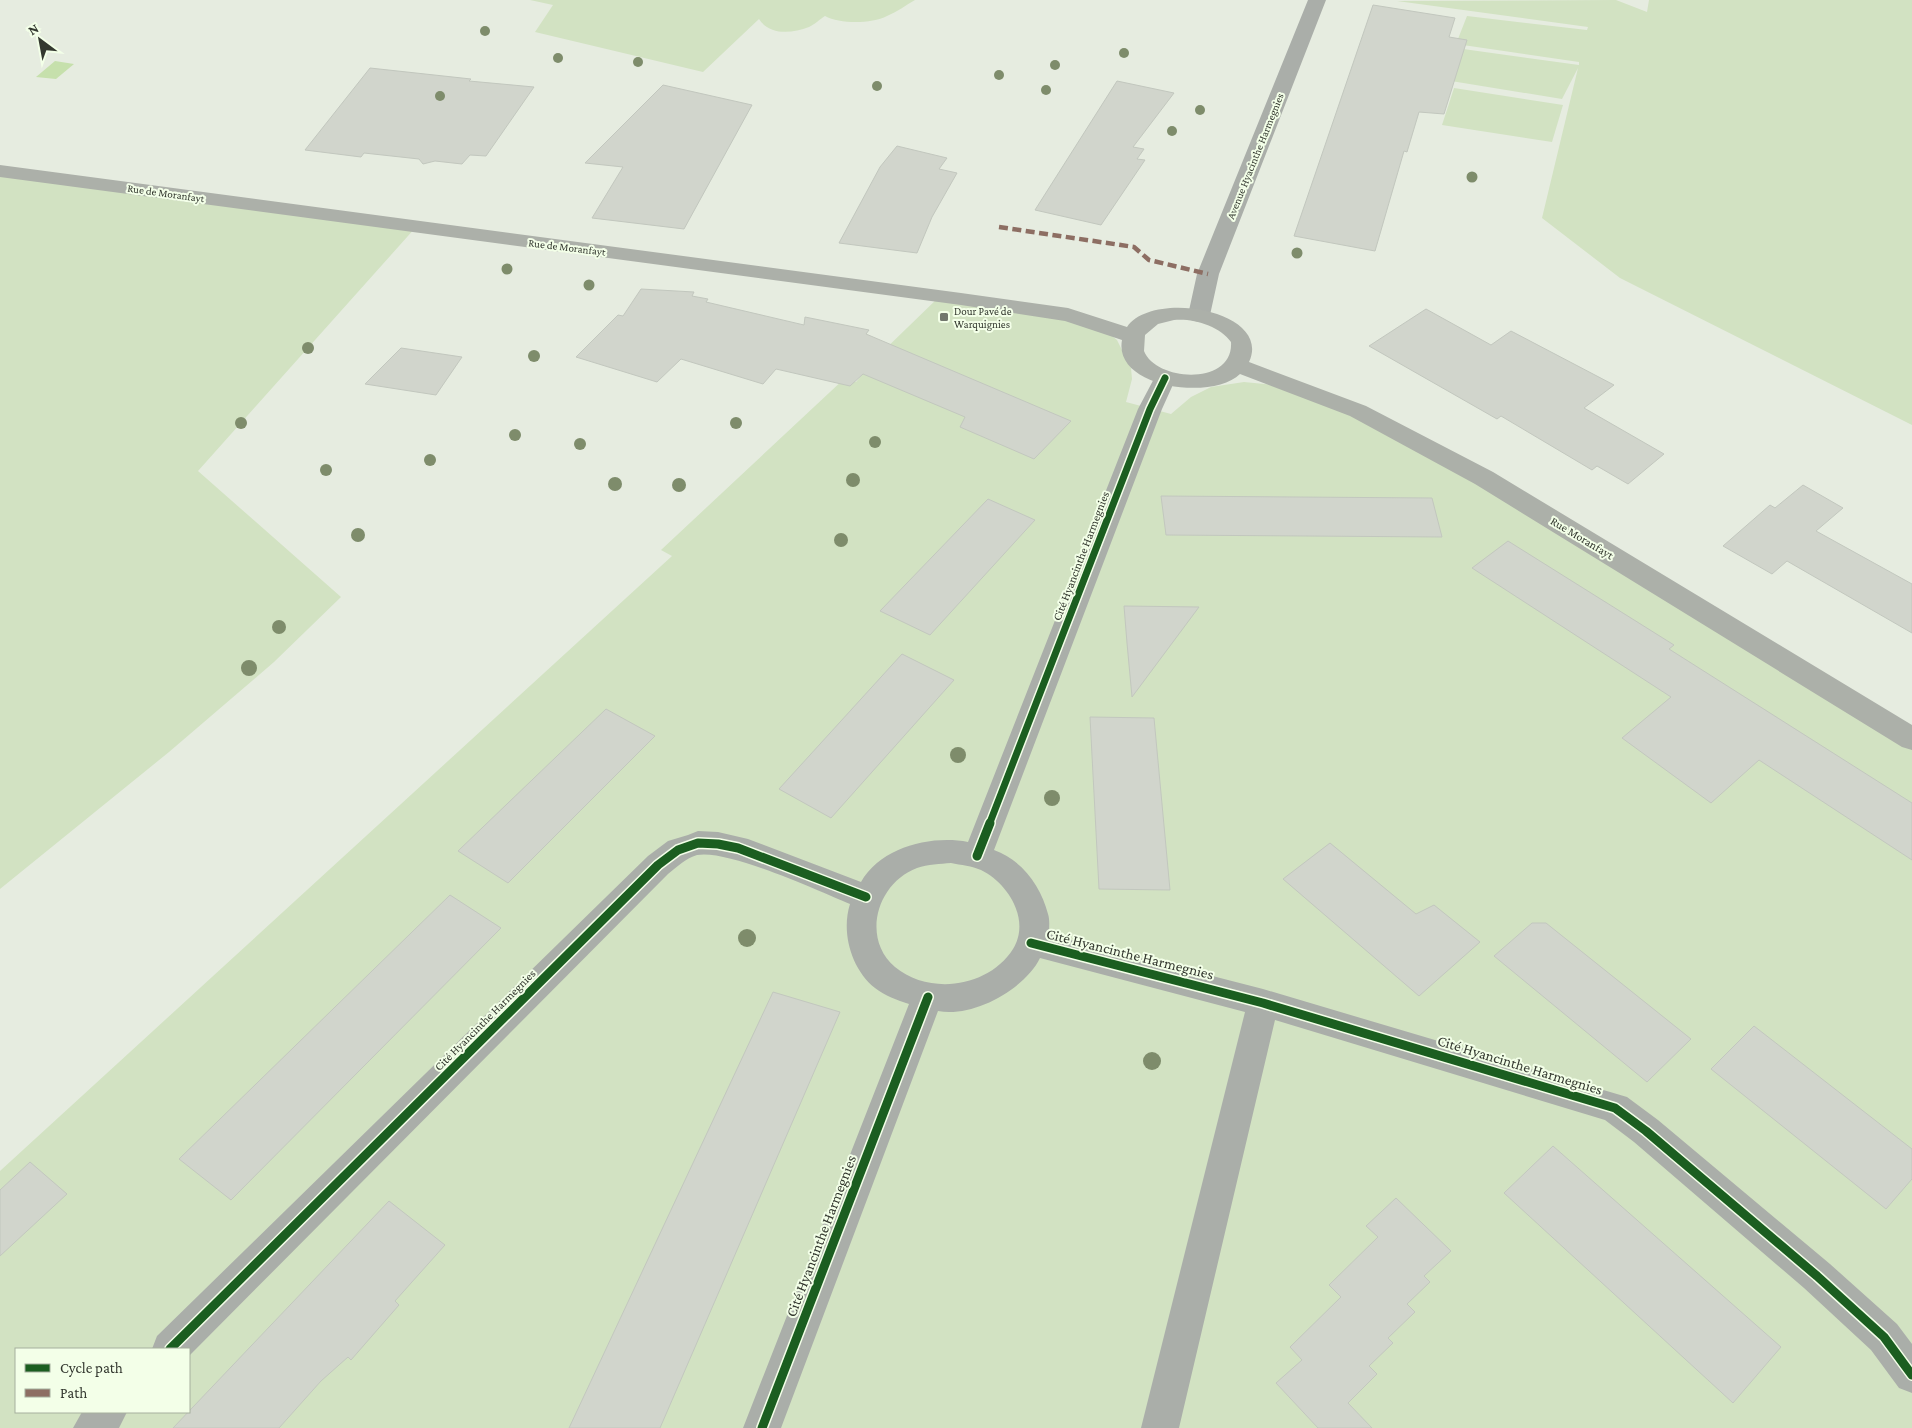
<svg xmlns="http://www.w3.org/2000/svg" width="1912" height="1428" font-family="'Crimson Pro',serif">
  <rect width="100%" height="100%" fill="#e6ece0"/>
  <g fill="#d2e2c2" fill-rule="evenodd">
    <path d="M530 0H915C906 5 897 12 887 16 871 24 840 24 825 16 820 19 814 25 809 27 791 34 769 35 759 19L703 72 535 32 553 5Z"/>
    <polygon points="1616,0 1647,12 1649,0 1912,0 1912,425 1620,278 1542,218 1578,68 1562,99 1445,80 1456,48 1579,65 1579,62 1456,44 1467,16 1587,30 1588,27 1397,1"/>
    <polygon points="1454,88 1563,105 1552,142 1442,125"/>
    <polygon points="0,171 416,227 198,471 341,597 274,662 169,752 0,889"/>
    <path d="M940 296 1068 315 1106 331 1117 340 1131 368 1132 379 1126 402 1171 414 1191 397 1211 387 1244 382 1275 385 1358 411 1912 739V1428H0V1171L672 556 661 550 845 378 856 382 876 358ZM16 1349H189V1412H16Z"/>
  </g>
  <polygon fill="#c6e0ac" points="55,61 74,64 56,79 36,77"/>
  <g fill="#d1d5cc" stroke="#c2c7be">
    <polygon points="1373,5 1455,18 1449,37 1467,40 1444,114 1419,112 1407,152 1404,151 1375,251 1294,236"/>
    <polygon points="370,68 471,79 469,81 534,87 486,156 470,155 462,164 435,161 423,164 419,159 364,153 361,157 305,150"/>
    <polygon points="1117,81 1174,93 1133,147 1144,149 1137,159 1145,160 1101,225 1035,210"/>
    <polygon points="663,85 752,105 684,229 592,218 623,167 585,163"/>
    <polygon points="897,146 947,158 939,169 957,173 932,217 917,253 839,243 880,167"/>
    <polygon points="641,289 694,292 692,296 708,299 706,302 804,325 805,317 869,330 866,334 1071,421 1034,459 960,427 965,417 863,374 850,386 776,369 763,384 681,359 657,382 576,357 618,315 623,316"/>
    <polygon points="1426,309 1491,345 1511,331 1614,385 1584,408 1664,454 1628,484 1597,466 1592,470 1501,416 1497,419 1369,346"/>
    <polygon points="401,348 462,357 436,395 365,384"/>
    <polygon points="1803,485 1843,508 1816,531 1912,584 1912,633 1787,561 1772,574 1723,546 1770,505 1775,508"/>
    <polygon points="1161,496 1432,498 1442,537 1166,535"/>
    <polygon points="988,499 1035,520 930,635 880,611"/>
    <polygon points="1508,541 1674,645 1669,649 1912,803 1912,860 1759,760 1711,803 1622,738 1671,697 1472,568"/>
    <polygon points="1124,606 1199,607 1132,697 1127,643"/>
    <polygon points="902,654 954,680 831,818 779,789"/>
    <polygon points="606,709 655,736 508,883 458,851"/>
    <polygon points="1090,717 1154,718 1170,890 1099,889"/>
    <polygon points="1330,843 1416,914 1434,905 1480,942 1419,996 1283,879"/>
    <polygon points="450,895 501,928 231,1200 179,1159"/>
    <polygon points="1532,923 1546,923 1691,1039 1647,1082 1494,956"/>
    <polygon points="773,992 840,1012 660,1428 569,1428"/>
    <polygon points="1754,1026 1912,1149 1912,1179 1886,1209 1711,1069"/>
    <polygon points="1553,1146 1781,1347 1733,1403 1504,1193"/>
    <polygon points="30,1162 67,1194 0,1256 0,1190"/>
    <polygon points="1396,1198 1451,1251 1424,1276 1430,1282 1407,1304 1415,1312 1388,1338 1393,1343 1369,1366 1377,1374 1348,1403 1372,1428 1318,1428 1276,1383 1302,1360 1290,1347 1341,1297 1329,1285 1378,1237 1366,1226"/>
    <polygon points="389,1201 445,1245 395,1301 399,1305 351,1360 348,1357 321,1381 279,1428 173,1428"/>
  </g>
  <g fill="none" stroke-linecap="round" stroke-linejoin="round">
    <g fill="#aaaea9" fill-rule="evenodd">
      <polygon points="1308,0 1326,0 1219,274 1210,315 1207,320 1199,322 1191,320 1188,315 1197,274"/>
      <path d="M1165 371 1173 373 1176 378 1162 409 994 850C1022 860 1041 886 1048 914 1050 920 1049 928 1049 934L1263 989 1627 1097 1658 1120 1830 1264 1897 1324 1912 1344V1393L1899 1388 1871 1350 1804 1288 1634 1142 1605 1120 1275 1020 1179 1428H1141L1245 1012 1040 958C1025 989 973 1018 938 1011L781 1428H743L909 1004C897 1000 885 996 875 988 851 969 841 932 850 904 818 891 728 849 697 855 686 858 677 867 668 874L189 1356V1349H152L157 1336 648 856 668 841 688 835 698 831 718 832 748 839 861 882C881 847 931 835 968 842L1138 409 1157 373ZM951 863C961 865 972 866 981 870 1008 883 1031 920 1013 949 989 987 930 996 895 967 861 938 877 883 917 868 928 864 940 864 951 863Z"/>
      <polygon points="82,1412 127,1412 119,1428 73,1428"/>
    </g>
    <path fill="#acb0a9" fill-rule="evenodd" d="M0 165 961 293 1068 308 1127 327C1153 289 1273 311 1249 362L1366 406 1493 472 1912 725V750L1902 747 1475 484 1350 416 1240 374C1213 401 1113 388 1122 340L1065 321 961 305 0 177ZM1174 320C1193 318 1220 326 1231 342 1234 386 1156 382 1144 351L1145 335 1158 324Z"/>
    <polyline stroke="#8d6e63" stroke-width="4.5" stroke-dasharray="9 4.5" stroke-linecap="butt" points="999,227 1134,247 1149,260 1208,274"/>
    <g stroke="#f3ffe8" stroke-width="10">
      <polyline id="cycleway-far1" points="989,825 1150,409 1165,378"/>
    </g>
    <g stroke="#f3ffe8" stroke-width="12">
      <g id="cycleway">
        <polyline points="977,856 990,823"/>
        <polyline points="1031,943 1263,1003 1615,1108 1646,1131 1817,1276 1884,1337 1912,1375"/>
        <polyline points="170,1349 658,865 678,850 698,843 718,844 738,848 866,897"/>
        <polyline points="762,1428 928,997"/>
      </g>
    </g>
    <use href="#cycleway-far1" stroke="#1b5e20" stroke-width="7"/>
    <use href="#cycleway" stroke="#1b5e20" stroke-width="9"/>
  </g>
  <g fill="#7e8c6b">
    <circle cx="485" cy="31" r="5"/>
    <circle cx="1124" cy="53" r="5"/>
    <circle cx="558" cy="58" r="5"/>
    <circle cx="638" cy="62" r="5"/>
    <circle cx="1055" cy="65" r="5"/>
    <circle cx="999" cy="75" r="5"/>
    <circle cx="877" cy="86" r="5"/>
    <circle cx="1046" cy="90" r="5"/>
    <circle cx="440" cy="96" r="5"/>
    <circle cx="1200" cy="110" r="5"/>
    <circle cx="1172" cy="131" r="5"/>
    <circle cx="1472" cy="177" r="5.5"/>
    <circle cx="1297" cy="253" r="5.5"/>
    <circle cx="507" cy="269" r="5.5"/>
    <circle cx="589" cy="285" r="5.5"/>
    <circle cx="308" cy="348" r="6"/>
    <circle cx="534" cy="356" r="6"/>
    <circle cx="241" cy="423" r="6"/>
    <circle cx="736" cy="423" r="6"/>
    <circle cx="515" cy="435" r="6"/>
    <circle cx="875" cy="442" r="6"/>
    <circle cx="580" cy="444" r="6"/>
    <circle cx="430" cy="460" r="6"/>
    <circle cx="326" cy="470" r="6"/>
    <circle cx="853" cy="480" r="7"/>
    <circle cx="615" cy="484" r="7"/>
    <circle cx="679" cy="485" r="7"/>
    <circle cx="358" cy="535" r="7"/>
    <circle cx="841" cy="540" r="7"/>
    <circle cx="279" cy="627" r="7"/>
    <circle cx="249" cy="668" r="8"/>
    <circle cx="958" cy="755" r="8"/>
    <circle cx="1052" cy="798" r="8"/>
    <circle cx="747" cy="938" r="9"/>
    <circle cx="1152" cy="1061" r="9"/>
  </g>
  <rect fill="#72776d" stroke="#f3ffe8" stroke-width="2" x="939" y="312" width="10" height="10" rx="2.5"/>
  <g text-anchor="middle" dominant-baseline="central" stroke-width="4" stroke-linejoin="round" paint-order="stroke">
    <g font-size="11" fill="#33382f" stroke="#f3ffe8">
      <text transform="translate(1255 156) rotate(-68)">Avenue Hyacinthe Harmegnies</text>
      <text transform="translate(166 193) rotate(8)">Rue de Moranfayt</text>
      <text transform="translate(567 247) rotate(7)">Rue de Moranfayt</text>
    </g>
    <g font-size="11" fill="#33382f" stroke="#f3ffe8" text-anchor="start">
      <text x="954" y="311">Dour Pavé de<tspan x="954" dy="13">Warquignies</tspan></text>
    </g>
    <g font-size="12" fill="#33382f" stroke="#f3ffe8">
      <text transform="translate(1582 538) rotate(31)">Rue Moranfayt</text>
      <text transform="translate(1081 556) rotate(-69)">Cité Hyancinthe Harmegnies</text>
      <text transform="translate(485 1020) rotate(-45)">Cité Hyancinthe Harmegnies</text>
    </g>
    <g font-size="15" fill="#33382f" stroke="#f3ffe8">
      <text transform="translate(1130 954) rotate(14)">Cité Hyancinthe Harmegnies</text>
      <text transform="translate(1520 1065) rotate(17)">Cité Hyancinthe Harmegnies</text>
      <text transform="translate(821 1236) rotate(-69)">Cité Hyancinthe Harmegnies</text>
    </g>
  </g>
  <rect x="15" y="1348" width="175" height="65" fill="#f3ffe8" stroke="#a6af9e"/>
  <rect x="25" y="1364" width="25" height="8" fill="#1b5e20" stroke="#a6af9e"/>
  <text x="60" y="1373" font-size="15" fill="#33382f">Cycle path</text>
  <rect x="25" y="1389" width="25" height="8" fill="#8d6e63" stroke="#a6af9e"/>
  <text x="60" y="1398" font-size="15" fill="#33382f">Path</text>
  <g transform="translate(40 40) rotate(328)" stroke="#f3ffe8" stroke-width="4" paint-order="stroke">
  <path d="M0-4L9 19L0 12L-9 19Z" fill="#33382f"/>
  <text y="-8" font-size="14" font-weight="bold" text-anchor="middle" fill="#33382f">N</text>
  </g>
</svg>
